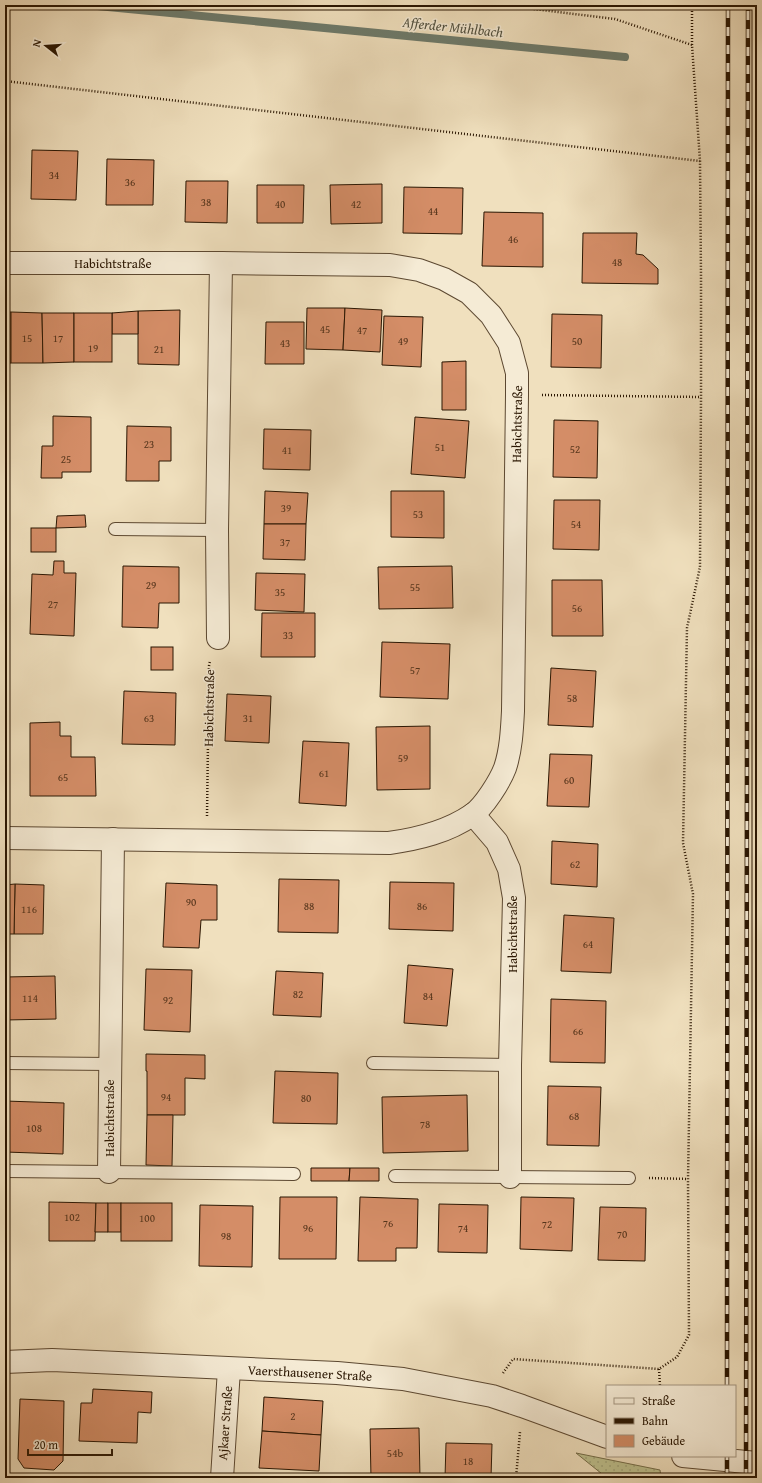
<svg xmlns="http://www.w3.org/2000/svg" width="762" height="1483" font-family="'Gentium Book Plus',serif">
  <defs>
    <pattern id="grass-dots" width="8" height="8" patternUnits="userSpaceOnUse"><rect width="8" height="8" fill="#bec18e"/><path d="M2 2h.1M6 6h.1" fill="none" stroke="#a3a579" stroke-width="1.8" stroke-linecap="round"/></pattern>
  </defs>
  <rect width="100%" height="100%" fill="#f0e0be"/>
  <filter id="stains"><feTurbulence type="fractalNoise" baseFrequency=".005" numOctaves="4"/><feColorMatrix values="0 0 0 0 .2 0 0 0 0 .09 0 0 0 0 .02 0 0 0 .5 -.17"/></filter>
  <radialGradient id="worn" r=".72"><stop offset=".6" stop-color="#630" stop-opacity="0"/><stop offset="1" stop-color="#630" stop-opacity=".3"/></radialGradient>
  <polygon fill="url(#grass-dots)" stroke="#746c48" points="576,1453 660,1470 661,1478 607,1478"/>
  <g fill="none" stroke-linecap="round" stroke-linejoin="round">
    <polyline stroke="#6d7a6b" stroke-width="8" points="87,5 625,57"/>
  </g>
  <g fill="#d48d67" stroke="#2a1602">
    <polygon points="32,150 78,151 76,200 31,199"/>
    <polygon points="107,159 154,160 153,205 106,205"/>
    <polygon points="186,181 228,181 227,223 185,222"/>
    <polygon points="382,184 382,223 331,224 330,185"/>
    <polygon points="257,185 304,185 303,223 257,223"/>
    <polygon points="404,187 463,188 462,234 403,233"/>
    <polygon points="484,212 543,213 543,267 482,266"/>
    <polygon points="583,233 637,233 636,254 643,255 658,269 658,284 582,283"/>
    <polygon points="307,308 345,308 343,350 306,349"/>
    <polygon points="345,308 382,310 380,352 343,350"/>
    <polygon points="180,310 179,365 138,364 138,311"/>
    <polygon points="138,311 138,334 112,334 112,313"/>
    <polygon points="5,312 11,312 11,363 5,364"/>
    <polygon points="11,312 42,313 43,363 11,363"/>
    <polygon points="42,313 74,313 74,362 43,363"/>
    <rect x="74" y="313" width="38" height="49"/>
    <polygon points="552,314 602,315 601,368 551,367"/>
    <polygon points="384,316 423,317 421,367 382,365"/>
    <polygon points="266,322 304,322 304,364 265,364"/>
    <polygon points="466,361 466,410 442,410 442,362"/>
    <polygon points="53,416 91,417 91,472 62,472 62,478 41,478 42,446 53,446"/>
    <polygon points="415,417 469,421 465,478 411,474"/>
    <polygon points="554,420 598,421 597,478 553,477"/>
    <polygon points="127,426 171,427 171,461 159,461 159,481 126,481"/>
    <polygon points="264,429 311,430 310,470 263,469"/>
    <polygon points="265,491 308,493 306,524 264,524"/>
    <polygon points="391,491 444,491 444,538 391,537"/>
    <polygon points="554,500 600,500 599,550 553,549"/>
    <polygon points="85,515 86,527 56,528 57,516"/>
    <polygon points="264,524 306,524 305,560 263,559"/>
    <rect x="31" y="528" width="25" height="24"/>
    <polygon points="54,561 64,561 64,573 76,573 74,636 30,634 32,574 53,575"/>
    <polygon points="123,566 179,567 179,603 159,603 158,628 122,627"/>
    <polygon points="452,566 453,608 379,609 378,567"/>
    <polygon points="256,573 305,574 304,612 255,610"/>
    <polygon points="552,580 602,580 603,636 552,636"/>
    <polygon points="262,613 315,613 315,657 261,657"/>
    <polygon points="382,642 450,644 448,699 380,697"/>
    <rect x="151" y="647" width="22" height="23"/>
    <polygon points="551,668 596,671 593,727 548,725"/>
    <polygon points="124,691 176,693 175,745 122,744"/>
    <polygon points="227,694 271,696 269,743 225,741"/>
    <polygon points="60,722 60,736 71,736 71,757 95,757 96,796 30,796 30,723"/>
    <polygon points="430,726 430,789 377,790 376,727"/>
    <polygon points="303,741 349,743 346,806 299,803"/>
    <polygon points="550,754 592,755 589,807 547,806"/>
    <polygon points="552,841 598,844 597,887 551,884"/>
    <polygon points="279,879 339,880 338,933 278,932"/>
    <polygon points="390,882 454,883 453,931 389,929"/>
    <polygon points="166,883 217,885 217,920 201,920 199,948 163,947"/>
    <polygon points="15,884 44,885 43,934 14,934"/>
    <polygon points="15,884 14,934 5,934 5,885"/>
    <polygon points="564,915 614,918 611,973 561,971"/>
    <polygon points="408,965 453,969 447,1026 404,1023"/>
    <polygon points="146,969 192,970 190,1032 144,1030"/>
    <polygon points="276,971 323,973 321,1017 273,1015"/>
    <polygon points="55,976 56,1019 5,1020 5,977"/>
    <polygon points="551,999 606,1001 605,1063 550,1062"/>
    <polygon points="146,1054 205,1055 205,1079 185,1078 185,1115 147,1115 147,1071 146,1071"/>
    <polygon points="275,1071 338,1073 337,1124 273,1123"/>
    <polygon points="548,1086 601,1087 599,1146 547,1145"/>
    <polygon points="467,1095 468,1151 383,1153 382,1097"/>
    <polygon points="5,1101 64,1103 63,1154 5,1152"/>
    <polygon points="147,1115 173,1115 172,1166 146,1165"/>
    <polygon points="311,1168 350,1168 349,1181 311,1181"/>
    <polygon points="350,1168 379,1168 379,1181 349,1181"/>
    <polygon points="5,1197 6,1241 5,1241"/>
    <polygon points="280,1197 337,1197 336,1259 279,1259"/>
    <polygon points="360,1197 418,1199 417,1248 396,1248 396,1261 358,1261"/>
    <polygon points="521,1197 574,1198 572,1251 520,1249"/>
    <polygon points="49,1202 96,1203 95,1241 49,1241"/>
    <polygon points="96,1203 108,1203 108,1232 95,1232"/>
    <rect x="108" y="1203" width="13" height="29"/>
    <rect x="121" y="1203" width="51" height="38"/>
    <polygon points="439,1204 488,1205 487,1253 438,1252"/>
    <polygon points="200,1205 253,1206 252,1267 199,1266"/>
    <polygon points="600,1207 646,1208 645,1261 598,1260"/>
    <polygon points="93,1389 152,1392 151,1413 138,1412 137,1443 79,1441 81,1403 92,1403"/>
    <polygon points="264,1397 323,1401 321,1435 262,1431"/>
    <polygon points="20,1399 64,1401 63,1461 54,1470 24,1468 18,1459"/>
    <polygon points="419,1428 420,1478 371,1478 370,1429"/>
    <polygon points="262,1431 321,1435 319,1471 259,1468"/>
    <polygon points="446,1443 492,1444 491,1478 445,1478"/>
    <polygon points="133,1475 175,1477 175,1478 133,1478"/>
  </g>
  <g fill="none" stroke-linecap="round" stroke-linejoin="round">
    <g stroke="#5c4831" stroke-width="14">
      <g id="lane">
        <polyline points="115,529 217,530"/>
        <polyline points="5,1063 109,1064"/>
        <polyline points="373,1063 510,1065"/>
        <polyline points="5,1171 294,1174"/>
        <polyline points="395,1176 629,1178"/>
      </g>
    </g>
    <g stroke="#5c4831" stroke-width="24">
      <g id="street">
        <path d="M5 263H221L390 265 419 270 444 279 469 293 491 315 509 343 517 373V395L513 711C512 730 511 750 505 768 500 781 484 807 472 815 447 832 419 839 389 843L5 838"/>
        <polyline points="218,638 217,530 221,263"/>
        <polyline points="473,814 497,842 509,869 514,898 510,1065 510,1177"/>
        <polyline points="109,1172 113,839"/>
        <polyline points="5,1362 52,1360 337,1373 403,1379 492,1396 522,1406 607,1437"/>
        <polyline points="683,1456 757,1463"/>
        <polyline points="222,1478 229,1369"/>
      </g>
    </g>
    <g stroke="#2a1602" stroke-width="2.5" stroke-dasharray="1 2" stroke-linecap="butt">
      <polyline points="501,5 615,19 692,45"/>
      <polyline points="5,81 700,161"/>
      <polyline points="542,395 701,397"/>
      <polyline points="207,816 209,666 210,661"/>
      <polyline points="649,1178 688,1179"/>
      <polyline points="659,1369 660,1386"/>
      <polyline points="503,1373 513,1359 659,1369 677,1357 689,1335 688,1179 693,894 683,843 687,628 700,567 701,397 701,277 700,161 692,45 692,5"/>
      <polyline points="516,1478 520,1432"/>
    </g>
    <use href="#lane" stroke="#f5ebd5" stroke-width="12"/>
    <use href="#street" stroke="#f5ebd5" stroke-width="22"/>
    <g stroke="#2a1602" stroke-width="4.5">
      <g id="rail">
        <polyline points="727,1386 728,5"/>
        <polyline points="727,1478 727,1456"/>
        <polyline points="746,1478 748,5"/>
      </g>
    </g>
    <use href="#rail" stroke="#f5ebd5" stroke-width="3" stroke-dasharray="9" stroke-linecap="butt"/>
  </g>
  <g text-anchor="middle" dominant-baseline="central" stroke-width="3" stroke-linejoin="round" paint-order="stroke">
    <g font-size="11" fill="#54341b">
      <text x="54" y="175">34</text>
      <text x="130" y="182">36</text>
      <text x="206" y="202">38</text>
      <text x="280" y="204">40</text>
      <text x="356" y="204">42</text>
      <text x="433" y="211">44</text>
      <text x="513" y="239">46</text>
      <text x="617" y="262">48</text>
      <text x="325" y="329">45</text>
      <text x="362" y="330">47</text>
      <text x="27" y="338">15</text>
      <text x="58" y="338">17</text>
      <text x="403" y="341">49</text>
      <text x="577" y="341">50</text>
      <text x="285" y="343">43</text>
      <text x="93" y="348">19</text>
      <text x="159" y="349">21</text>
      <text x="149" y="444">23</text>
      <text x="440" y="447">51</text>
      <text x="575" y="449">52</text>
      <text x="287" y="450">41</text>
      <text x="66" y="459">25</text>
      <text x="286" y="508">39</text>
      <text x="418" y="514">53</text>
      <text x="576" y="524">54</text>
      <text x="285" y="542">37</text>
      <text x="151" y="585">29</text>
      <text x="415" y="587">55</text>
      <text x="280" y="592">35</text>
      <text x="53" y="604">27</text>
      <text x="577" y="608">56</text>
      <text x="288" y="635">33</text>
      <text x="415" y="670">57</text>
      <text x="572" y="698">58</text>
      <text x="149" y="718">63</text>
      <text x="248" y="718">31</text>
      <text x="403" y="758">59</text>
      <text x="324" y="773">61</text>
      <text x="63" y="777">65</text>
      <text x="569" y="780">60</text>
      <text x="575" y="864">62</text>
      <text x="191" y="902">90</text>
      <text x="309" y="906">88</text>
      <text x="422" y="906">86</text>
      <text x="29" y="909">116</text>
      <text x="588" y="944">64</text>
      <text x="298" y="994">82</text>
      <text x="428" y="996">84</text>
      <text x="30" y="998">114</text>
      <text x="168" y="1000">92</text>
      <text x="578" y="1031">66</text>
      <text x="166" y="1097">94</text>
      <text x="306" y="1098">80</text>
      <text x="574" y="1116">68</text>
      <text x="425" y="1124">78</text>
      <text x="34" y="1128">108</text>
      <text x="72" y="1217">102</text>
      <text x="147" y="1218">100</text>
      <text x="388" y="1223">76</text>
      <text x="547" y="1224">72</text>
      <text x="308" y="1228">96</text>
      <text x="463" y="1228">74</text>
      <text x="622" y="1234">70</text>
      <text x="226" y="1236">98</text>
      <text x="293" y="1416">2</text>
      <text x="395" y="1453">54b</text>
      <text x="468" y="1461">18</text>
    </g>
    <g font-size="13" fill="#2a1602" stroke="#f5ebd5">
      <text x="113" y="263">Habichtstraße</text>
      <text transform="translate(517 424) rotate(-89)">Habichtstraße</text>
      <text transform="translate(209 708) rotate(-89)">Habichtstraße</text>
      <text transform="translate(512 934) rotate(-90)">Habichtstraße</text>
      <text transform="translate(109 1118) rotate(-90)">Habichtstraße</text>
      <text transform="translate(310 1373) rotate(3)">Vaersthausener Straße</text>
      <text transform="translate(225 1423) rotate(-86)">Ajkaer Straße</text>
    </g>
    <g font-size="14" font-style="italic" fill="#51503f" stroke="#f5ebd5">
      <text transform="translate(453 27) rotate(6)">Afferder Mühlbach</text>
    </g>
  </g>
  <rect width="762" height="1483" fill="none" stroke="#f0e0be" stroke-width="20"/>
  <rect x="6" y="6" width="750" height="1471" fill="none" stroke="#2a1602" stroke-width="2"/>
  <rect x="10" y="10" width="742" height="1463" fill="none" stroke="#2a1602"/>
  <rect x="606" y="1385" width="130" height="72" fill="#f5ebd5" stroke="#a49681"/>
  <rect x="614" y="1398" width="20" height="6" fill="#f5ebd5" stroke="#a49681"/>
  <text x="642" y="1405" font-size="12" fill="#2a1602">Straße</text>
  <rect x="614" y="1418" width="20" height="6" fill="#2a1602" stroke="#a49681"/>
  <text x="642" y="1425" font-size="12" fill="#2a1602">Bahn</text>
  <rect x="614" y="1435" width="20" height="12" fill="#d48d67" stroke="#a49681"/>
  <text x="642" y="1445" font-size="12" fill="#2a1602">Gebäude</text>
  <g transform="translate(46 46) rotate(287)" stroke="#f5ebd5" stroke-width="3" paint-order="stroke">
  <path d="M0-3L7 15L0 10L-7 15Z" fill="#2a1602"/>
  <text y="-6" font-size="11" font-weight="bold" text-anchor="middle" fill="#2a1602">N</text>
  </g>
  <path d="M28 1449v6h84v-6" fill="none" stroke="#2a1602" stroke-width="2"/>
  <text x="34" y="1449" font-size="12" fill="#2a1602" stroke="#f5ebd5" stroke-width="3" paint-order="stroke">20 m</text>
  <rect width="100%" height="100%" filter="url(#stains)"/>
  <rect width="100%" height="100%" fill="url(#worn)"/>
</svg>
